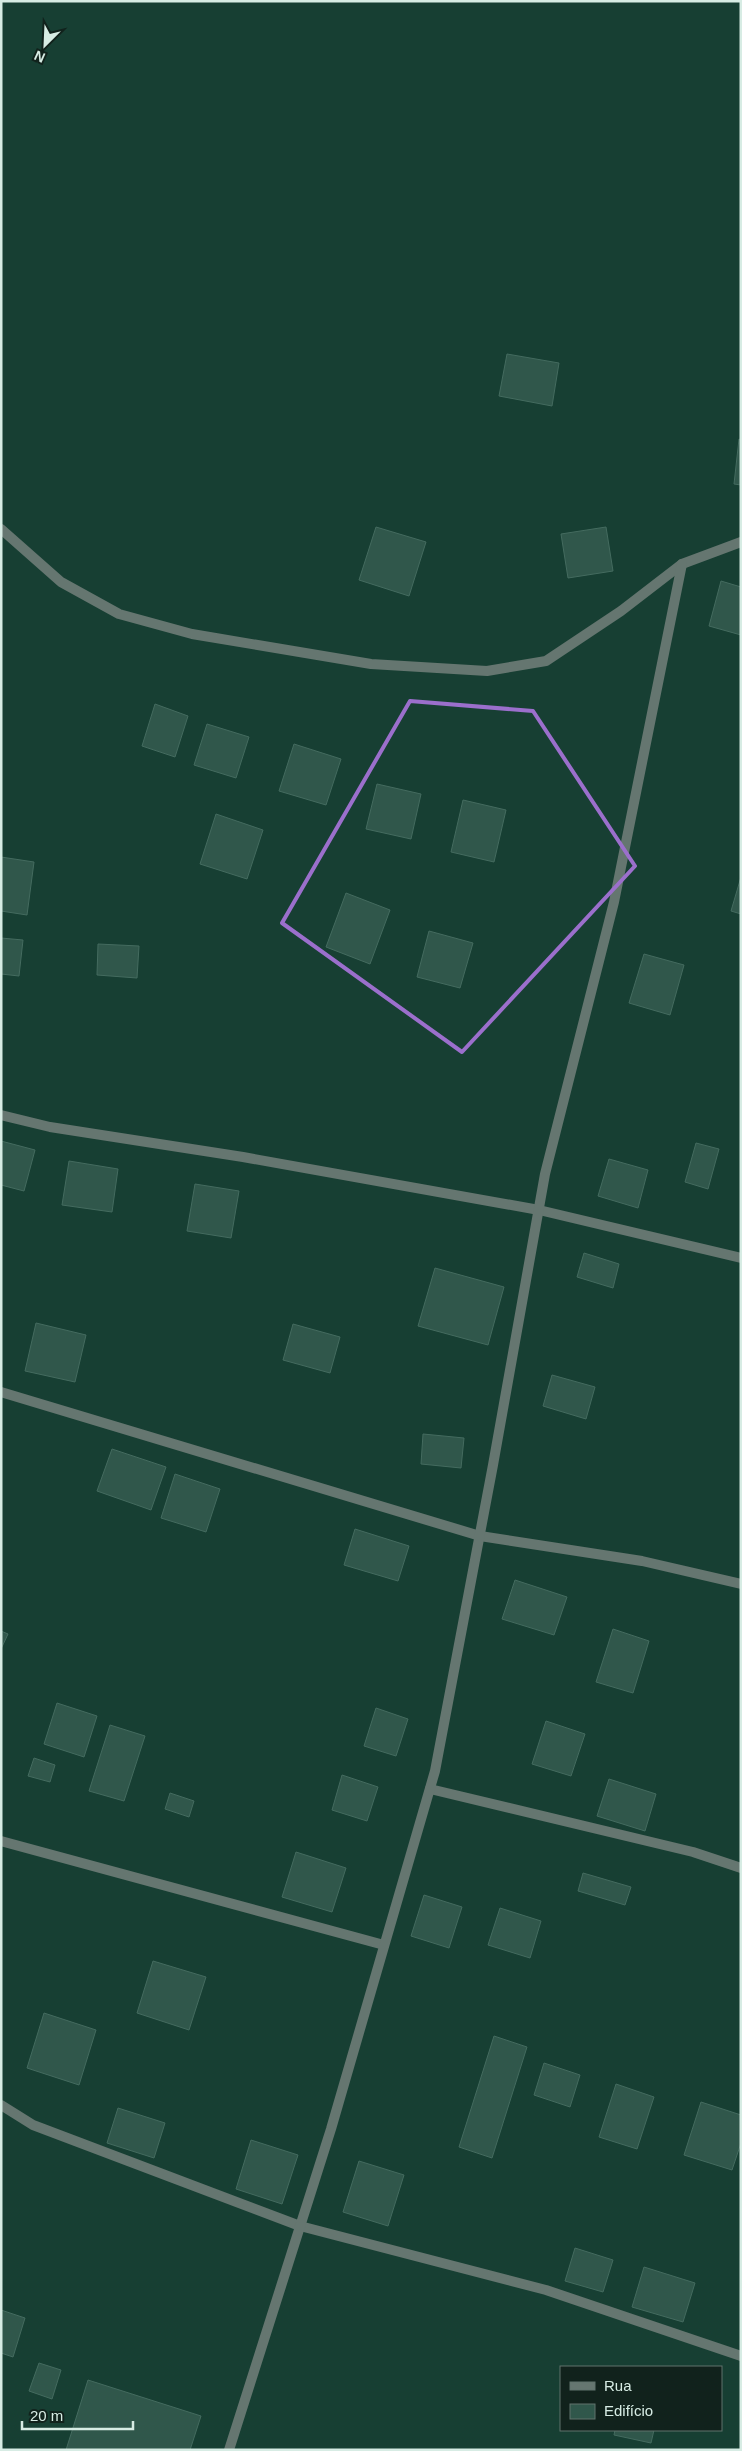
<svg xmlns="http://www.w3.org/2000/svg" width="742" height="2451" font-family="Helvetica,sans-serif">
  <rect width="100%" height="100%" fill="#173f33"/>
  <g fill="#30574b" stroke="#446b5f">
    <polygon points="507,354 559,363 552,406 499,396"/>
    <polygon points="739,439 741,440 741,485 734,484"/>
    <polygon points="376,527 426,542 409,596 359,580"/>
    <polygon points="606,527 613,571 568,578 561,534"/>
    <polygon points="721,581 741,587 741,635 709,626"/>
    <polygon points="155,704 188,716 175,757 142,746"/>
    <polygon points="207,724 249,737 236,778 194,765"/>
    <polygon points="294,744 341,759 326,805 279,791"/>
    <polygon points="377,784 421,794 411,839 366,829"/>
    <polygon points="463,800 506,810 494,862 451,852"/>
    <polygon points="216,814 263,830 247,879 200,864"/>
    <polygon points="1,857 34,862 27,915 1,911"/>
    <polygon points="741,877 741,914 731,911"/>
    <polygon points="346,893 390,910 370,964 326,947"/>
    <polygon points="429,931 473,943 460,988 417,977"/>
    <polygon points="1,938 23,940 19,976 1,974"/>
    <polygon points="98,944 139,946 137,978 97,975"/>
    <polygon points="644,954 684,965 670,1015 629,1003"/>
    <polygon points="1,1141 35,1150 24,1191 1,1185"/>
    <polygon points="696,1143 719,1149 708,1189 685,1182"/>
    <polygon points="609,1159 648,1170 638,1208 598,1196"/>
    <polygon points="69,1161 118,1169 112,1212 62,1205"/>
    <polygon points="195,1184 239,1191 231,1238 187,1231"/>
    <polygon points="584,1253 619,1264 613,1288 577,1277"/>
    <polygon points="435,1268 504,1287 488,1345 418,1326"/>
    <polygon points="36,1323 86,1335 75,1382 25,1371"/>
    <polygon points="293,1324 340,1337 330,1373 283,1360"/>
    <polygon points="552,1375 595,1387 586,1419 543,1406"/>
    <polygon points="423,1434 464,1438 461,1468 421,1464"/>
    <polygon points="112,1449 166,1467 151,1510 97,1491"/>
    <polygon points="175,1474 220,1489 206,1532 161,1518"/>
    <polygon points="355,1529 409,1546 398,1581 344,1565"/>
    <polygon points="515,1580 567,1597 554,1635 502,1619"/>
    <polygon points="613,1629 649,1641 633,1693 596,1682"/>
    <polygon points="1,1631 8,1634 1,1649"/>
    <polygon points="57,1703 97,1716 84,1757 44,1744"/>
    <polygon points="376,1708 408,1719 396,1756 364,1746"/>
    <polygon points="546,1721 585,1734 571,1776 532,1764"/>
    <polygon points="110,1725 145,1736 124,1801 89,1791"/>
    <polygon points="34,1758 55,1765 50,1782 28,1776"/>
    <polygon points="342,1775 378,1787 367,1821 332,1810"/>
    <polygon points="609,1779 656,1794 645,1831 597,1816"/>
    <polygon points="170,1793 194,1801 189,1817 165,1809"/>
    <polygon points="296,1852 346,1868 332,1912 282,1897"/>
    <polygon points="583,1873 631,1887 625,1905 578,1891"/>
    <polygon points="424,1895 462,1907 449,1948 411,1936"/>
    <polygon points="500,1908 541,1921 530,1958 488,1945"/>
    <polygon points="153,1961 206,1977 189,2030 137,2013"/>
    <polygon points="44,2013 96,2030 79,2085 27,2068"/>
    <polygon points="494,2036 527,2047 492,2158 459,2147"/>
    <polygon points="544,2063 580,2075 570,2107 534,2095"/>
    <polygon points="616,2084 654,2097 637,2149 599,2137"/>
    <polygon points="701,2102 741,2115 741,2143 732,2170 684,2155"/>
    <polygon points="118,2108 165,2123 154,2158 107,2143"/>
    <polygon points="251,2140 298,2155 282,2204 236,2189"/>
    <polygon points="359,2161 404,2175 388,2226 343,2212"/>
    <polygon points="575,2248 613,2260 603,2292 565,2281"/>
    <polygon points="644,2267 695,2283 683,2322 632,2307"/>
    <polygon points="1,2310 25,2318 13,2357 1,2353"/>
    <polygon points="39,2363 61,2370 52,2399 29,2391"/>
    <polygon points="88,2380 201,2416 190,2450 66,2450"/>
    <polygon points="615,2430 654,2430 651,2443 614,2435"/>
  </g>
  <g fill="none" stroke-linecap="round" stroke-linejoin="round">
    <g stroke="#657670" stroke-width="10">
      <polyline points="1,529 61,582 119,614 192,634 371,664 487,671 546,661 621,611 682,564 741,542"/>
      <polyline points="1,1115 50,1127 243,1157 539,1210 741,1258"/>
      <polyline points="1,1392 480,1536 642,1561 741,1584"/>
      <polyline points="430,1789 693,1852 741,1868"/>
      <polyline points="1,1841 384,1945"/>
      <polyline points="1,2105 33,2125 300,2226 546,2290 741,2356"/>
      <polyline points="229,2450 331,2129 435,1771 493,1465 545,1174 614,902 682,564"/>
    </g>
  </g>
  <path fill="none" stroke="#9b6fcc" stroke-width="4" stroke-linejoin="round" d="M410 701 533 711 635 866 462 1052 282 923Z"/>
  <rect width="742" height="2451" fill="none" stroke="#d7ece4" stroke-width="5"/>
  <rect x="560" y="2366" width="162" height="65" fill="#11221c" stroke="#60736c"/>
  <rect x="570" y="2382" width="25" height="8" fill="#657670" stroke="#60736c"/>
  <text x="604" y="2391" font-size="15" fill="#d7ece4">Rua</text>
  <rect x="570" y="2404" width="25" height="15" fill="#30574b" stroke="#60736c"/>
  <text x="604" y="2416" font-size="15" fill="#d7ece4">Edifício</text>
  <g transform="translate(45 45) rotate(204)" stroke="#11221c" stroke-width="4" paint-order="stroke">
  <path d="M0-4L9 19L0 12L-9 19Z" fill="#d7ece4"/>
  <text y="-8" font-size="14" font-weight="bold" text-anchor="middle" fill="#d7ece4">N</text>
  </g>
  <path d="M22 2421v8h111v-8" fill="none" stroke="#d7ece4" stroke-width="2.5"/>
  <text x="30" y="2421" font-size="15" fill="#d7ece4" stroke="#11221c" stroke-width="4" paint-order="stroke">20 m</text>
</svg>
